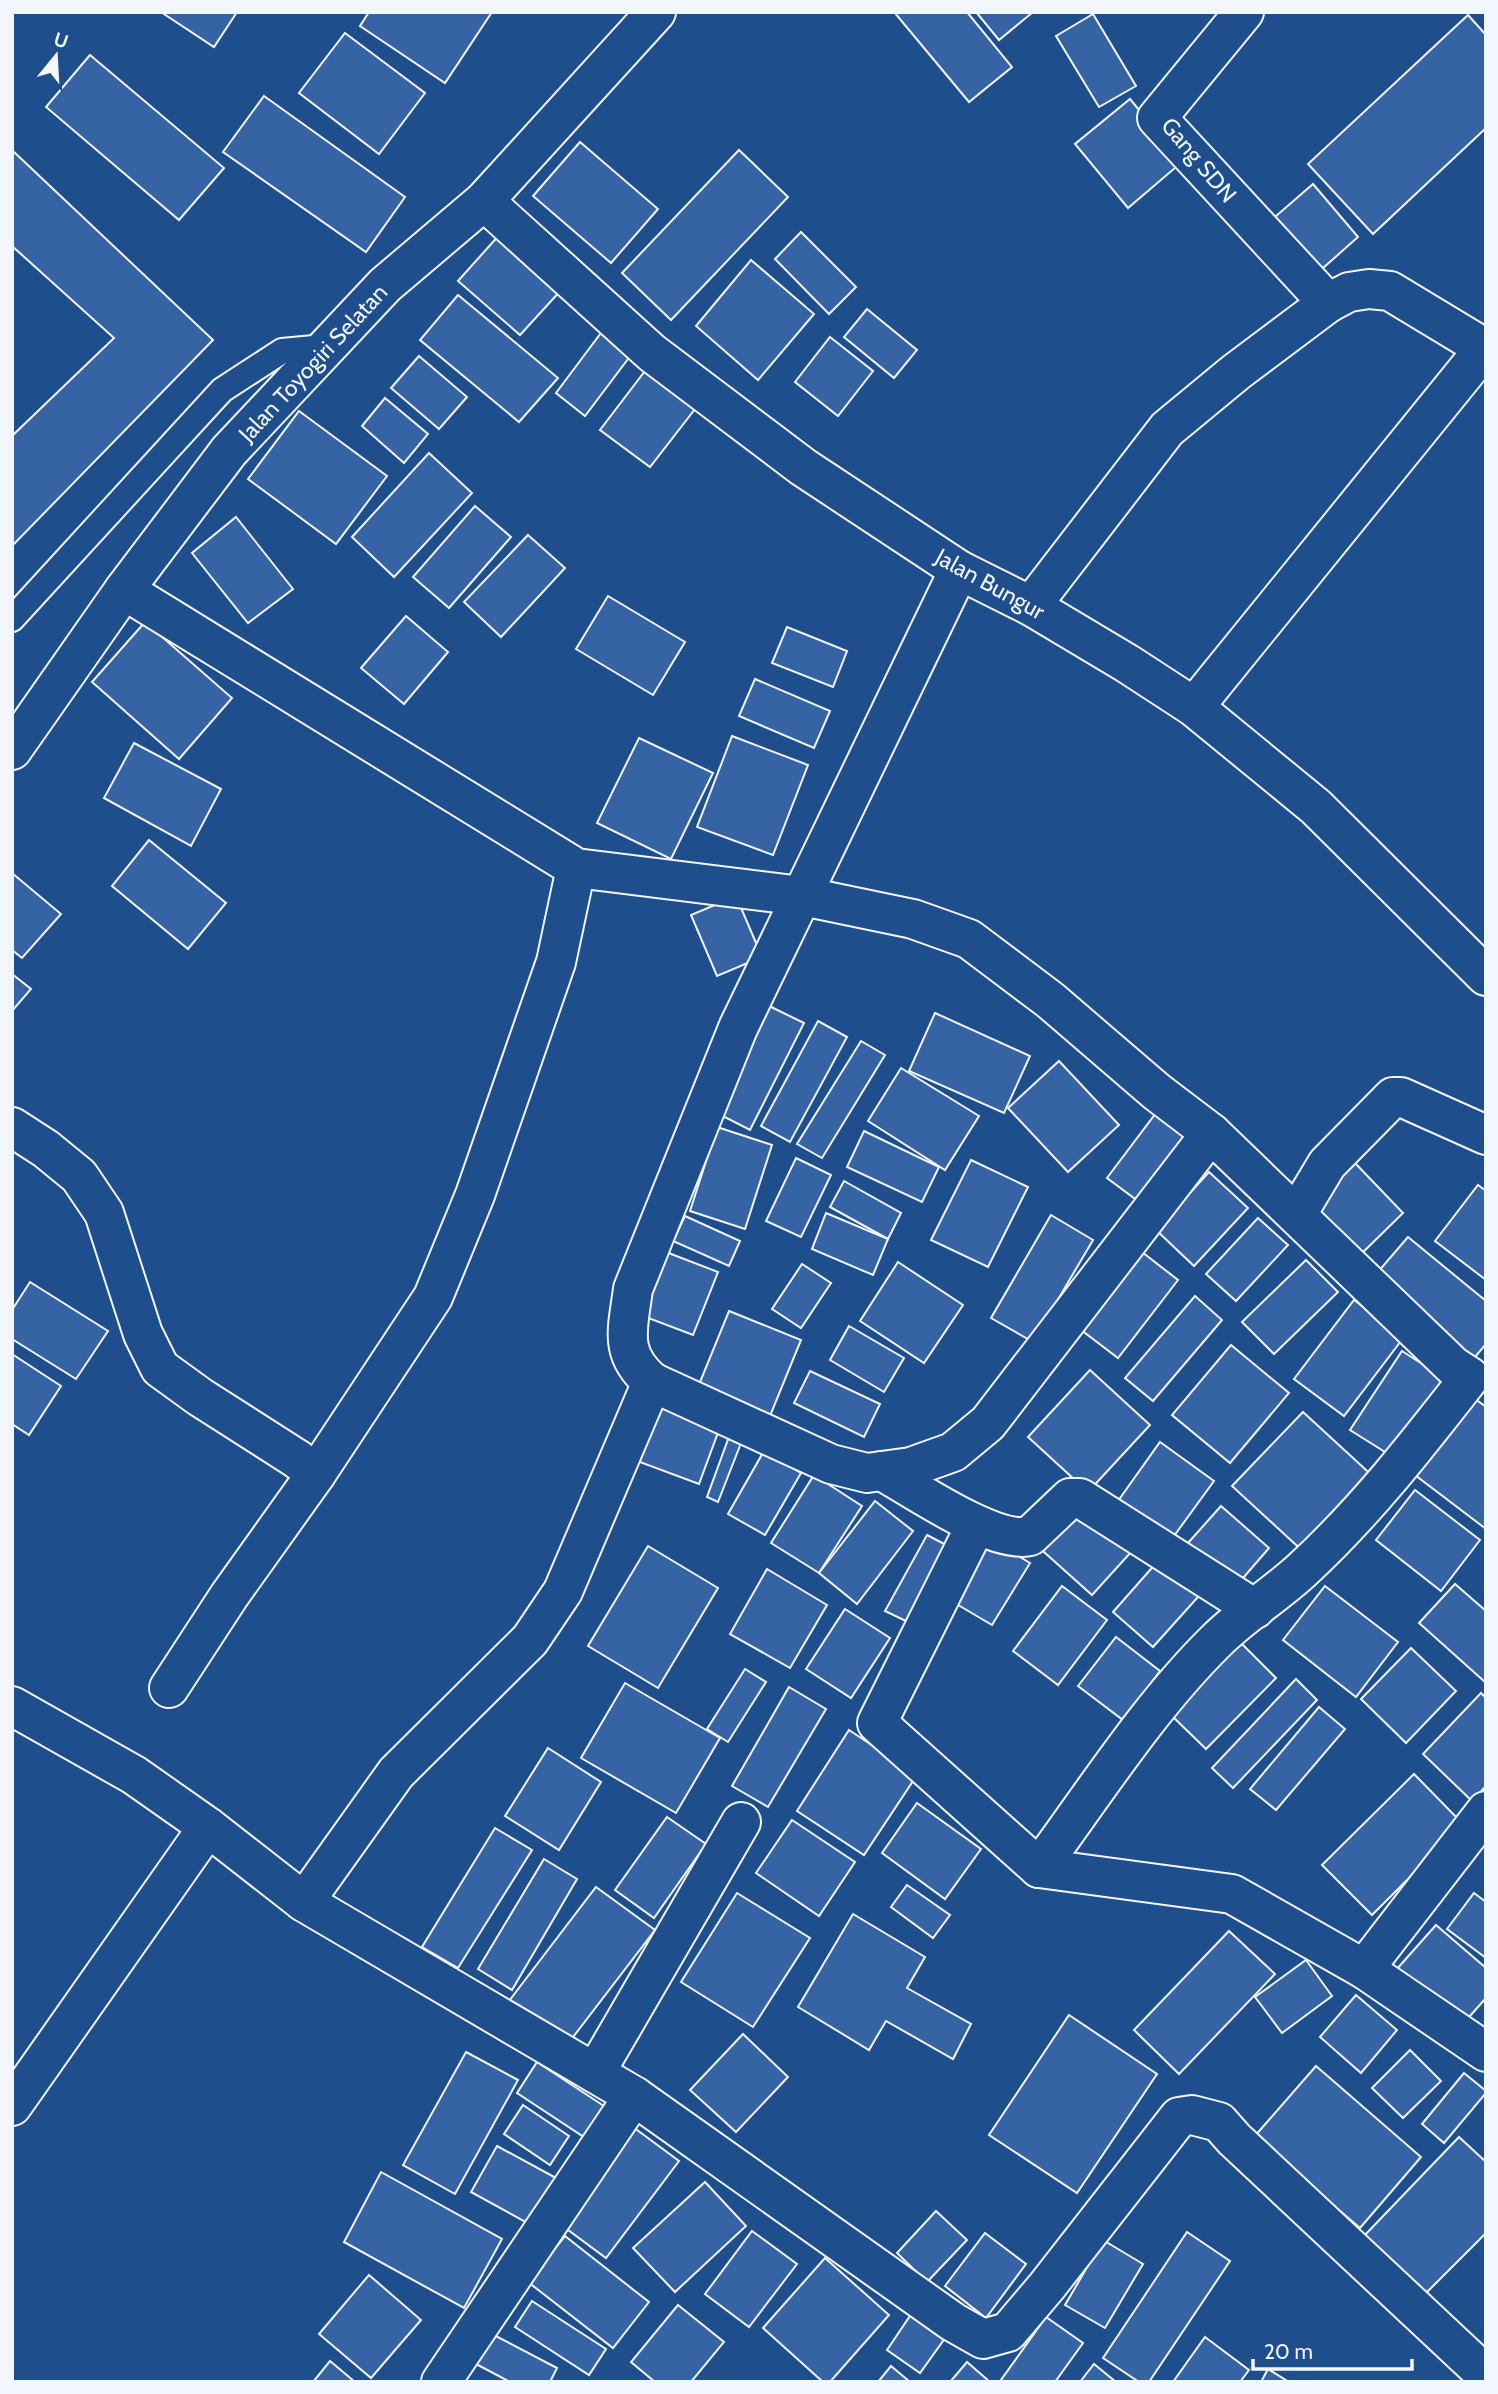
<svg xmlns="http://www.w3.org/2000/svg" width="1498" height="2394" font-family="Cabin,sans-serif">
  <rect width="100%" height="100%" fill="#1f4e8c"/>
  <g fill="#3563a3" stroke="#f2f6ff" stroke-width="2">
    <polygon points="161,12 237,12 214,47"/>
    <polygon points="369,12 492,12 445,83 360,26"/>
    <polygon points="894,12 967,12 1012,67 969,102"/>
    <polygon points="976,12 1033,12 999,40"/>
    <polygon points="1093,14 1136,86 1099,107 1056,36"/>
    <polygon points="1468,15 1486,35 1486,128 1373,234 1308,164"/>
    <polygon points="345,33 425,93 379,154 299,93"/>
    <polygon points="90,55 224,168 179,220 46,107"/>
    <polygon points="264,96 405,197 366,252 223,152"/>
    <polygon points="1130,99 1182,162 1128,208 1075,144"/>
    <polygon points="580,142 658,209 611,263 533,196"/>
    <polygon points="739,150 788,197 671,320 622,273"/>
    <polygon points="14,152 213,340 12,546 12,436 114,338 12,246 12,154"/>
    <polygon points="1313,184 1358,237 1314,276 1268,223"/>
    <polygon points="801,232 856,287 829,314 775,259"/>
    <polygon points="501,233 563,288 520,335 458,281"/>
    <polygon points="751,260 814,314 758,380 696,326"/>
    <polygon points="458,295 558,378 519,422 420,340"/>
    <polygon points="867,309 917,350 894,378 844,337"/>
    <polygon points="604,329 634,351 585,416 556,393"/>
    <polygon points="830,337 873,371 838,416 795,382"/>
    <polygon points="419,356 467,397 439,429 391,388"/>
    <polygon points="645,371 695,409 650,467 600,430"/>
    <polygon points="385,398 428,434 404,463 362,426"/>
    <polygon points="299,411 387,476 336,544 248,479"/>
    <polygon points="429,453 472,493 394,577 352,537"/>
    <polygon points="475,506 511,537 449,608 413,577"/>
    <polygon points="236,517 293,589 248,623 192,553"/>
    <polygon points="528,535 565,568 501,637 464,602"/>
    <polygon points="608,596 685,642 653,695 576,649"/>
    <polygon points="406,616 448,652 404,704 361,668"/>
    <polygon points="145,622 232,698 179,759 92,682"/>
    <polygon points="787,627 847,651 833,687 772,663"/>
    <polygon points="755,679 830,711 814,748 739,716"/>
    <polygon points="732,736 808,765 773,855 697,827"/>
    <polygon points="639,738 713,773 671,859 597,823"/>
    <polygon points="134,743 221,789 191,846 104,798"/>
    <polygon points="149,840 226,903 188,949 112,886"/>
    <polygon points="12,873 61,914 22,958 12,950"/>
    <polygon points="736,896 762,957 717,976 691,915"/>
    <polygon points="12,974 31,989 12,1011"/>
    <polygon points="763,1003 804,1023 750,1130 709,1109"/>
    <polygon points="935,1013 1030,1056 1004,1113 909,1071"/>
    <polygon points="818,1021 847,1037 790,1142 761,1126"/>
    <polygon points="861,1041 885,1055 822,1158 797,1144"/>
    <polygon points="1059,1061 1119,1125 1068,1172 1008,1108"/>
    <polygon points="901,1068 979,1116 945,1170 868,1121"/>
    <polygon points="1156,1113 1191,1139 1142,1204 1107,1178"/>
    <polygon points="717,1127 772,1145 745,1229 690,1211"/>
    <polygon points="864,1131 939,1167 922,1202 847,1167"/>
    <polygon points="796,1158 831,1175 801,1237 766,1221"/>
    <polygon points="971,1160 1028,1187 988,1267 931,1240"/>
    <polygon points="1355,1163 1403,1213 1354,1261 1306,1212"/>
    <polygon points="1209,1172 1248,1208 1194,1266 1156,1230"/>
    <polygon points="844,1181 901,1213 888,1239 830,1207"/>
    <polygon points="1478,1185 1486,1191 1486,1280 1435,1241"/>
    <polygon points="826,1213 888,1239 873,1275 812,1249"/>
    <polygon points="1051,1215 1093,1240 1033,1342 991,1318"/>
    <polygon points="685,1216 740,1241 729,1266 673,1241"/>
    <polygon points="1258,1218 1288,1245 1236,1301 1206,1274"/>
    <polygon points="1408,1237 1486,1301 1486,1344 1470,1363 1371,1280"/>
    <polygon points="1133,1245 1178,1280 1118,1358 1072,1323"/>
    <polygon points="666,1252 718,1272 693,1335 643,1316"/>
    <polygon points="1306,1260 1338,1292 1274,1354 1242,1322"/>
    <polygon points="898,1262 963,1305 924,1363 860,1321"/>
    <polygon points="802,1264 831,1283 801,1328 772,1309"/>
    <polygon points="30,1282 108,1331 76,1379 12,1339 12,1310"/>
    <polygon points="1195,1296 1222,1320 1153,1401 1125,1378"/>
    <polygon points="1354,1300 1404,1337 1344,1416 1294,1379"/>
    <polygon points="729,1311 801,1340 770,1416 698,1387"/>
    <polygon points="849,1326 904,1358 884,1392 830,1360"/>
    <polygon points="1231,1345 1289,1393 1230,1463 1172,1415"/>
    <polygon points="1402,1351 1444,1378 1393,1457 1350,1430"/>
    <polygon points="12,1354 61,1386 29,1435 12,1424"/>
    <polygon points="1090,1370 1150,1425 1088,1492 1028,1437"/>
    <polygon points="810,1371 880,1404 864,1437 794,1403"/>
    <polygon points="1474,1398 1486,1407 1486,1529 1415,1475"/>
    <polygon points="659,1405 720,1427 699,1484 637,1461"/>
    <polygon points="1303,1412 1377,1480 1307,1555 1232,1486"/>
    <polygon points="730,1434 743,1438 718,1502 707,1497"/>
    <polygon points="1160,1442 1214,1481 1166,1547 1113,1508"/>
    <polygon points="764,1451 801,1473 765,1535 728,1514"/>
    <polygon points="814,1475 862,1506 819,1573 771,1543"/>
    <polygon points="1415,1490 1480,1540 1441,1591 1376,1540"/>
    <polygon points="1076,1500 1132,1551 1092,1595 1035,1544"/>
    <polygon points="875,1501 913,1531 857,1604 819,1573"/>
    <polygon points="1221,1506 1269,1548 1237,1585 1188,1543"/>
    <polygon points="927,1535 952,1548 910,1623 885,1611"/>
    <polygon points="985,1536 1030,1563 992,1625 948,1599"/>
    <polygon points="648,1546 718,1588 658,1688 588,1646"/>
    <polygon points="1165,1553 1206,1588 1153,1647 1113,1612"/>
    <polygon points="767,1569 827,1605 790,1668 730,1634"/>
    <polygon points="1455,1584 1486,1611 1485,1682 1419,1623"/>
    <polygon points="1062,1586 1107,1620 1058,1685 1013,1651"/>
    <polygon points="1325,1586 1398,1642 1356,1697 1283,1640"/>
    <polygon points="845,1609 890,1638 851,1698 806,1669"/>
    <polygon points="1116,1637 1160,1671 1123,1720 1078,1686"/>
    <polygon points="1240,1642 1276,1678 1206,1749 1170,1714"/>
    <polygon points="1411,1648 1456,1691 1406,1743 1361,1699"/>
    <polygon points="745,1669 766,1682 728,1742 707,1729"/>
    <polygon points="1296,1679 1317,1700 1233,1788 1212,1768"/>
    <polygon points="625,1683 720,1738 676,1813 581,1758"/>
    <polygon points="789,1687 826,1709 768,1807 732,1786"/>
    <polygon points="1481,1693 1486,1698 1486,1786 1472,1801 1423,1754"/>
    <polygon points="1319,1707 1345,1729 1276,1810 1250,1789"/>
    <polygon points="849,1730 917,1775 864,1855 797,1811"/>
    <polygon points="548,1748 601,1782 559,1850 505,1816"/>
    <polygon points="1414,1774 1463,1824 1372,1915 1322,1865"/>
    <polygon points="917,1803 981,1849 945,1899 882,1853"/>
    <polygon points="667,1817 706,1844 654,1918 615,1890"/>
    <polygon points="792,1820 855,1862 819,1916 756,1873"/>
    <polygon points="495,1828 532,1850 458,1968 422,1947"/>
    <polygon points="544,1859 577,1879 512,1990 478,1969"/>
    <polygon points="907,1885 950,1915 933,1938 891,1907"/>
    <polygon points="596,1887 655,1930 567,2045 509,2001"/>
    <polygon points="737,1893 810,1938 753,2027 681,1982"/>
    <polygon points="1474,1893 1486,1902 1486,1958 1447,1929"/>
    <polygon points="853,1914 925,1957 907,1988 971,2024 953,2059 886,2021 869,2050 798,2007"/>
    <polygon points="1436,1925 1486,1968 1486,1998 1461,2026 1396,1970"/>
    <polygon points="1229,1931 1275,1974 1179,2074 1134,2030"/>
    <polygon points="1306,1960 1332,1996 1282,2033 1255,1997"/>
    <polygon points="1356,1995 1397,2030 1361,2073 1320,2037"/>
    <polygon points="1069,2015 1157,2074 1077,2193 989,2135"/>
    <polygon points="743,2034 788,2077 736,2132 690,2090"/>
    <polygon points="1410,2050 1441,2081 1403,2118 1372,2088"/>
    <polygon points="466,2052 518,2080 455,2194 403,2165"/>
    <polygon points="537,2062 610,2110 590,2141 517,2093"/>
    <polygon points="1316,2066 1421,2157 1360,2228 1254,2137"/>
    <polygon points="1464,2073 1486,2091 1486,2093 1444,2143 1422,2124"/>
    <polygon points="523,2105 569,2136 550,2165 504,2134"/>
    <polygon points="629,2124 679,2161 606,2258 556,2221"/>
    <polygon points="1459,2137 1486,2162 1486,2233 1423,2296 1363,2237"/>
    <polygon points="497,2146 567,2184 542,2231 471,2192"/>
    <polygon points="381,2172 502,2239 464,2308 344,2242"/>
    <polygon points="705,2182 746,2226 675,2292 633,2248"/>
    <polygon points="936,2211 967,2240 927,2282 897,2253"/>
    <polygon points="752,2231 797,2264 749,2327 705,2294"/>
    <polygon points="1187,2232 1230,2261 1149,2382 1139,2382 1103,2358"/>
    <polygon points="985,2233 1026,2264 986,2318 945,2286"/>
    <polygon points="565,2236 649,2302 613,2348 528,2282"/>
    <polygon points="1103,2240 1143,2264 1105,2328 1065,2305"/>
    <polygon points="825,2258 889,2315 830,2382 823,2382 763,2328"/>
    <polygon points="369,2275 421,2320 371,2378 319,2334"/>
    <polygon points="532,2301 606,2349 589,2375 515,2327"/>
    <polygon points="678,2305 724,2342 691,2382 655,2382 631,2362"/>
    <polygon points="914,2310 948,2334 920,2373 887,2350"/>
    <polygon points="1046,2317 1083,2343 1055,2382 1003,2382 1001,2380"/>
    <polygon points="492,2334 557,2368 550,2382 510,2382 476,2364"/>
    <polygon points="1205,2337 1249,2370 1240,2382 1173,2382"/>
    <polygon points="330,2361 355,2382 313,2382"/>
    <polygon points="967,2362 990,2382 950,2382"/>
    <polygon points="1094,2364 1116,2382 1080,2382"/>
    <polygon points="891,2366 910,2382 878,2382"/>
    <polygon points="1268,2369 1289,2382 1261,2382"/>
  </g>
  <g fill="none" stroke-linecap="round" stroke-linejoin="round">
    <g stroke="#f2f6ff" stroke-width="28">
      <polyline id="service" points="12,619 222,390 282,351 325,347"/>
    </g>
    <g stroke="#f2f6ff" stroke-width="42">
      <g id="minor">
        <polyline points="1244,12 1157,118 1328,303"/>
        <polyline points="484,201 652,353 803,467 959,570 1031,606 1128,664 1194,707 1316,807 1486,976"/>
        <path d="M124 590 576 868 802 896 913 919 969 939 1050 1000 1157 1092 1211 1133 1453 1366 1470 1377C1417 1445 1365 1512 1302 1570 1275 1595 1242 1615 1216 1641 1149 1707 1095 1792 1039 1868"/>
        <polyline points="1031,606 1167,429 1236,372 1328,303 1349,292 1369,289 1390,291 1486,349"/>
        <polyline points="1194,707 1485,348"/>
        <polyline points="12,1127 46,1149 79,1176 104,1213 143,1334 160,1368 200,1397 297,1459 316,1474"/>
        <polyline points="1297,1214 1327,1164 1393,1097 1401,1097 1486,1135"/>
        <polyline points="652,1382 831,1464 867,1473 911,1467 953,1452 988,1423 1211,1133"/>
        <path d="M882 1471C914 1489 995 1545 1030 1536L1070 1498H1080L1255 1609"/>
        <polyline points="976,1525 877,1723 1039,1868 1232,1894 1364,1969 1486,2052"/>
        <polyline points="169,1688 229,1596 316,1474 433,1297 475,1195 556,962 576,868"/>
        <polyline points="12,1706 134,1775 208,1827 304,1902 634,2096 953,2322 983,2339 1008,2332 1047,2286 1179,2117 1192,2115 1219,2122 1234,2139 1486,2375"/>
        <path d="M304 1902 396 1773 530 1640 563 1591 652 1382C618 1353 628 1329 633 1289L738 1028 959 570"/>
        <polyline points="1364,1969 1486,1811"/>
        <polyline points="595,2073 741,1822"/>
        <polyline points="12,2106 208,1827"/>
        <polyline points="441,2382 634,2096"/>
      </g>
    </g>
    <g stroke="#f2f6ff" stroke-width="42">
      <polyline id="tertiary" points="12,750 124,590 229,451 385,285 484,201 656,12"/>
    </g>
    <use href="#service" stroke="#1f4e8c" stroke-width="24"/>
    <use href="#minor" stroke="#1f4e8c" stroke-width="38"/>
    <use href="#tertiary" stroke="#1f4e8c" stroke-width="38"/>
  </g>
  <g text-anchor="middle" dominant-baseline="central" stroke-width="5" stroke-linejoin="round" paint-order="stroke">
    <g font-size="23" fill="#f2f6ff" stroke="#1f4e8c">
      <text transform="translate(1199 160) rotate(50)">Gang SDN</text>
      <text transform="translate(313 363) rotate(-47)">Jalan Toyogiri Selatan</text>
      <text transform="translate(990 584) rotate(29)">Jalan Bungur</text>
    </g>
  </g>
  <rect width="1498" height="2394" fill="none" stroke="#f2f6ff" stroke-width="28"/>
  <g transform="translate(56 56) rotate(18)" stroke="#1f4e8c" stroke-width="5" paint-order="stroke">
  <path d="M0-5L12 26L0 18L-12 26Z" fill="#f2f6ff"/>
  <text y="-10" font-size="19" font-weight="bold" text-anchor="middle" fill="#f2f6ff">U</text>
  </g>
  <path d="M1253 2359v10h159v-10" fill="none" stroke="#f2f6ff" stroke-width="3.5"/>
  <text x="1264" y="2359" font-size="21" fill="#f2f6ff" stroke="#1f4e8c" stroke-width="5" paint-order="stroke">20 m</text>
</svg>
